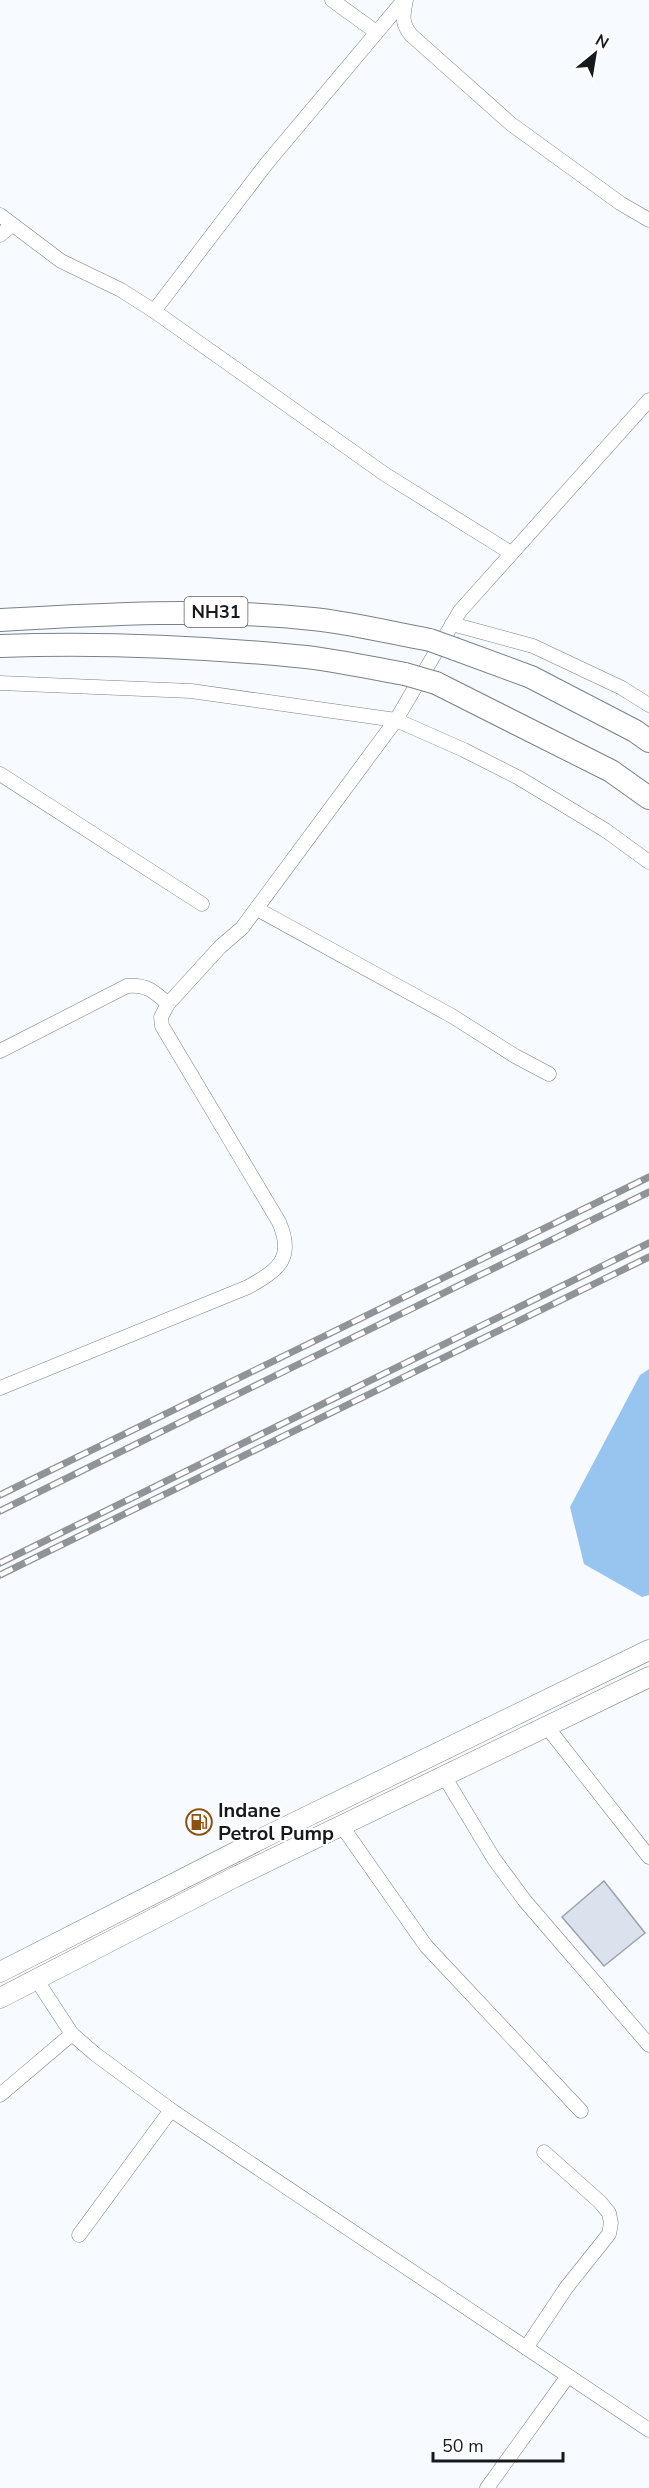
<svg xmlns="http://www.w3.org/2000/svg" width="649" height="2488" font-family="'Nunito Sans',sans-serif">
  <rect width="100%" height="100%" fill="#f7fbff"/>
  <polygon fill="#98c4f0" points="649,1369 649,1595 642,1597 584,1564 570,1507 640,1375"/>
  <polygon fill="#dbe2ed" stroke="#9ba2ac" stroke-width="1.5" points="604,1881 645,1933 604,1966 562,1917"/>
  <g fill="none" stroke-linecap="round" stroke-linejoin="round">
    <g stroke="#798089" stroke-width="15">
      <g id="minor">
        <polyline points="332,0 376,32"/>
        <path d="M406 0C403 15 401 23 411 35L511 124 620 203 649 220"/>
        <polyline points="0,215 61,261 121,290 154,311 386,475 511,553"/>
        <polyline points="0,235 12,225"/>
        <polyline points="154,311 267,163 404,0"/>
        <polyline points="452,624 533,646 622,688 649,705"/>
        <polyline points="0,683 191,691 396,720 464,750 519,778 605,830 649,862"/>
        <polyline points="0,774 202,904"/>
        <polyline points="257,909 452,1016 515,1056 549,1074"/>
        <path d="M0 1051 127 986C146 984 154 991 168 1004"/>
        <path d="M0 1388 248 1287C278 1270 295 1259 279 1222L162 1026 161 1017 168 1004 220 947 242 928 396 720 460 611 649 400"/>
        <polyline points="547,1727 649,1857"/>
        <polyline points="444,1776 494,1859 525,1901 649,2045"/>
        <polyline points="341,1825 426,1946 581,2111"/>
        <polyline points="36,1979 72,2034 95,2054 171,2110 649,2430"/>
        <polyline points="0,2095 72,2034"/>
        <polyline points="79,2235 171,2110"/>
        <polyline points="526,2348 566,2288 609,2234 611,2223 609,2213 600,2202 544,2152"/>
        <polyline points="487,2488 568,2376"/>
      </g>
    </g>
    <g stroke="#798089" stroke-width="21">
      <g id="secondary">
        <polyline points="0,1972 269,1835 649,1650"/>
        <polyline points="0,1998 235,1877 649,1677"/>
      </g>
    </g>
    <g stroke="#798089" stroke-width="24">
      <g id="trunk">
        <path d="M0 620C104 614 209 608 313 619 352 623 391 633 430 640"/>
        <path d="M0 646C102 642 205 647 306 657 339 661 372 668 405 674"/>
        <polyline points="455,649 531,677 635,731 649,741"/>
        <polyline points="436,683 611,771 649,798"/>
      </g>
    </g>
    <use href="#minor" stroke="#fff" stroke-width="14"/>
    <use href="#secondary" stroke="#fff" stroke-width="20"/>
    <use href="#trunk" stroke="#fff" stroke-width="22"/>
    <g stroke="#909397" stroke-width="7">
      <g id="rail">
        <polyline points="0,1495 649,1177"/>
        <polyline points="0,1511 649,1192"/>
        <polyline points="0,1563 649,1243"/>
        <polyline points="0,1575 649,1257"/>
      </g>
    </g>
    <use href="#rail" stroke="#fff" stroke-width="4.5" stroke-dasharray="14" stroke-linecap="butt"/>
    <g stroke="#798089" stroke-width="24" stroke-linecap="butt">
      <g id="trunk-bridge">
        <polyline points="430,640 455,649"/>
        <polyline points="405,674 436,683"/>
      </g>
    </g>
    <use href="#trunk-bridge" stroke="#fff" stroke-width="22"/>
  </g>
  <defs>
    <g id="fuel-ring" transform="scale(1.35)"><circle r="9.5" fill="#fff" stroke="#8d5012" stroke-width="1.5"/><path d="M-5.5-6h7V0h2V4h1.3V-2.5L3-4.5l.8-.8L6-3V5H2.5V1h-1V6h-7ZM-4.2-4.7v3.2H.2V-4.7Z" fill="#8d5012"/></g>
  </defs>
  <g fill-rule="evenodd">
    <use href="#fuel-ring" x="199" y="1822"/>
  </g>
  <g text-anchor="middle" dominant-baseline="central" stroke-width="4.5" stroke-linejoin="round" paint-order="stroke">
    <rect fill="#fff" stroke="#5d5f61" stroke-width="1.5" x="184.5" y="597" width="63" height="30" rx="4.5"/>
    <g font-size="18" font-weight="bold" fill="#171a1d">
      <text x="216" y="612">NH31</text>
    </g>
    <g font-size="20" font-weight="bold" fill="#171a1d" stroke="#fff" text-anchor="start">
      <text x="218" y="1810">Indane<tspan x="218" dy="23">Petrol Pump</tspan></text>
    </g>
  </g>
  <g transform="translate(595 54) rotate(30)" stroke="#ffffff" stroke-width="4.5" paint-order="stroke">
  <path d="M0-4.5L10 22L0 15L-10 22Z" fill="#171a1d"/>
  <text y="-9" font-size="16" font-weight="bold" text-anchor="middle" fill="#171a1d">N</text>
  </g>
  <path d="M433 2452v9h130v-9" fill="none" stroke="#171a1d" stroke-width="3"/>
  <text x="442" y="2452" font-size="18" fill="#171a1d" stroke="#ffffff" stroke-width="4.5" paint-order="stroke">50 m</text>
</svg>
